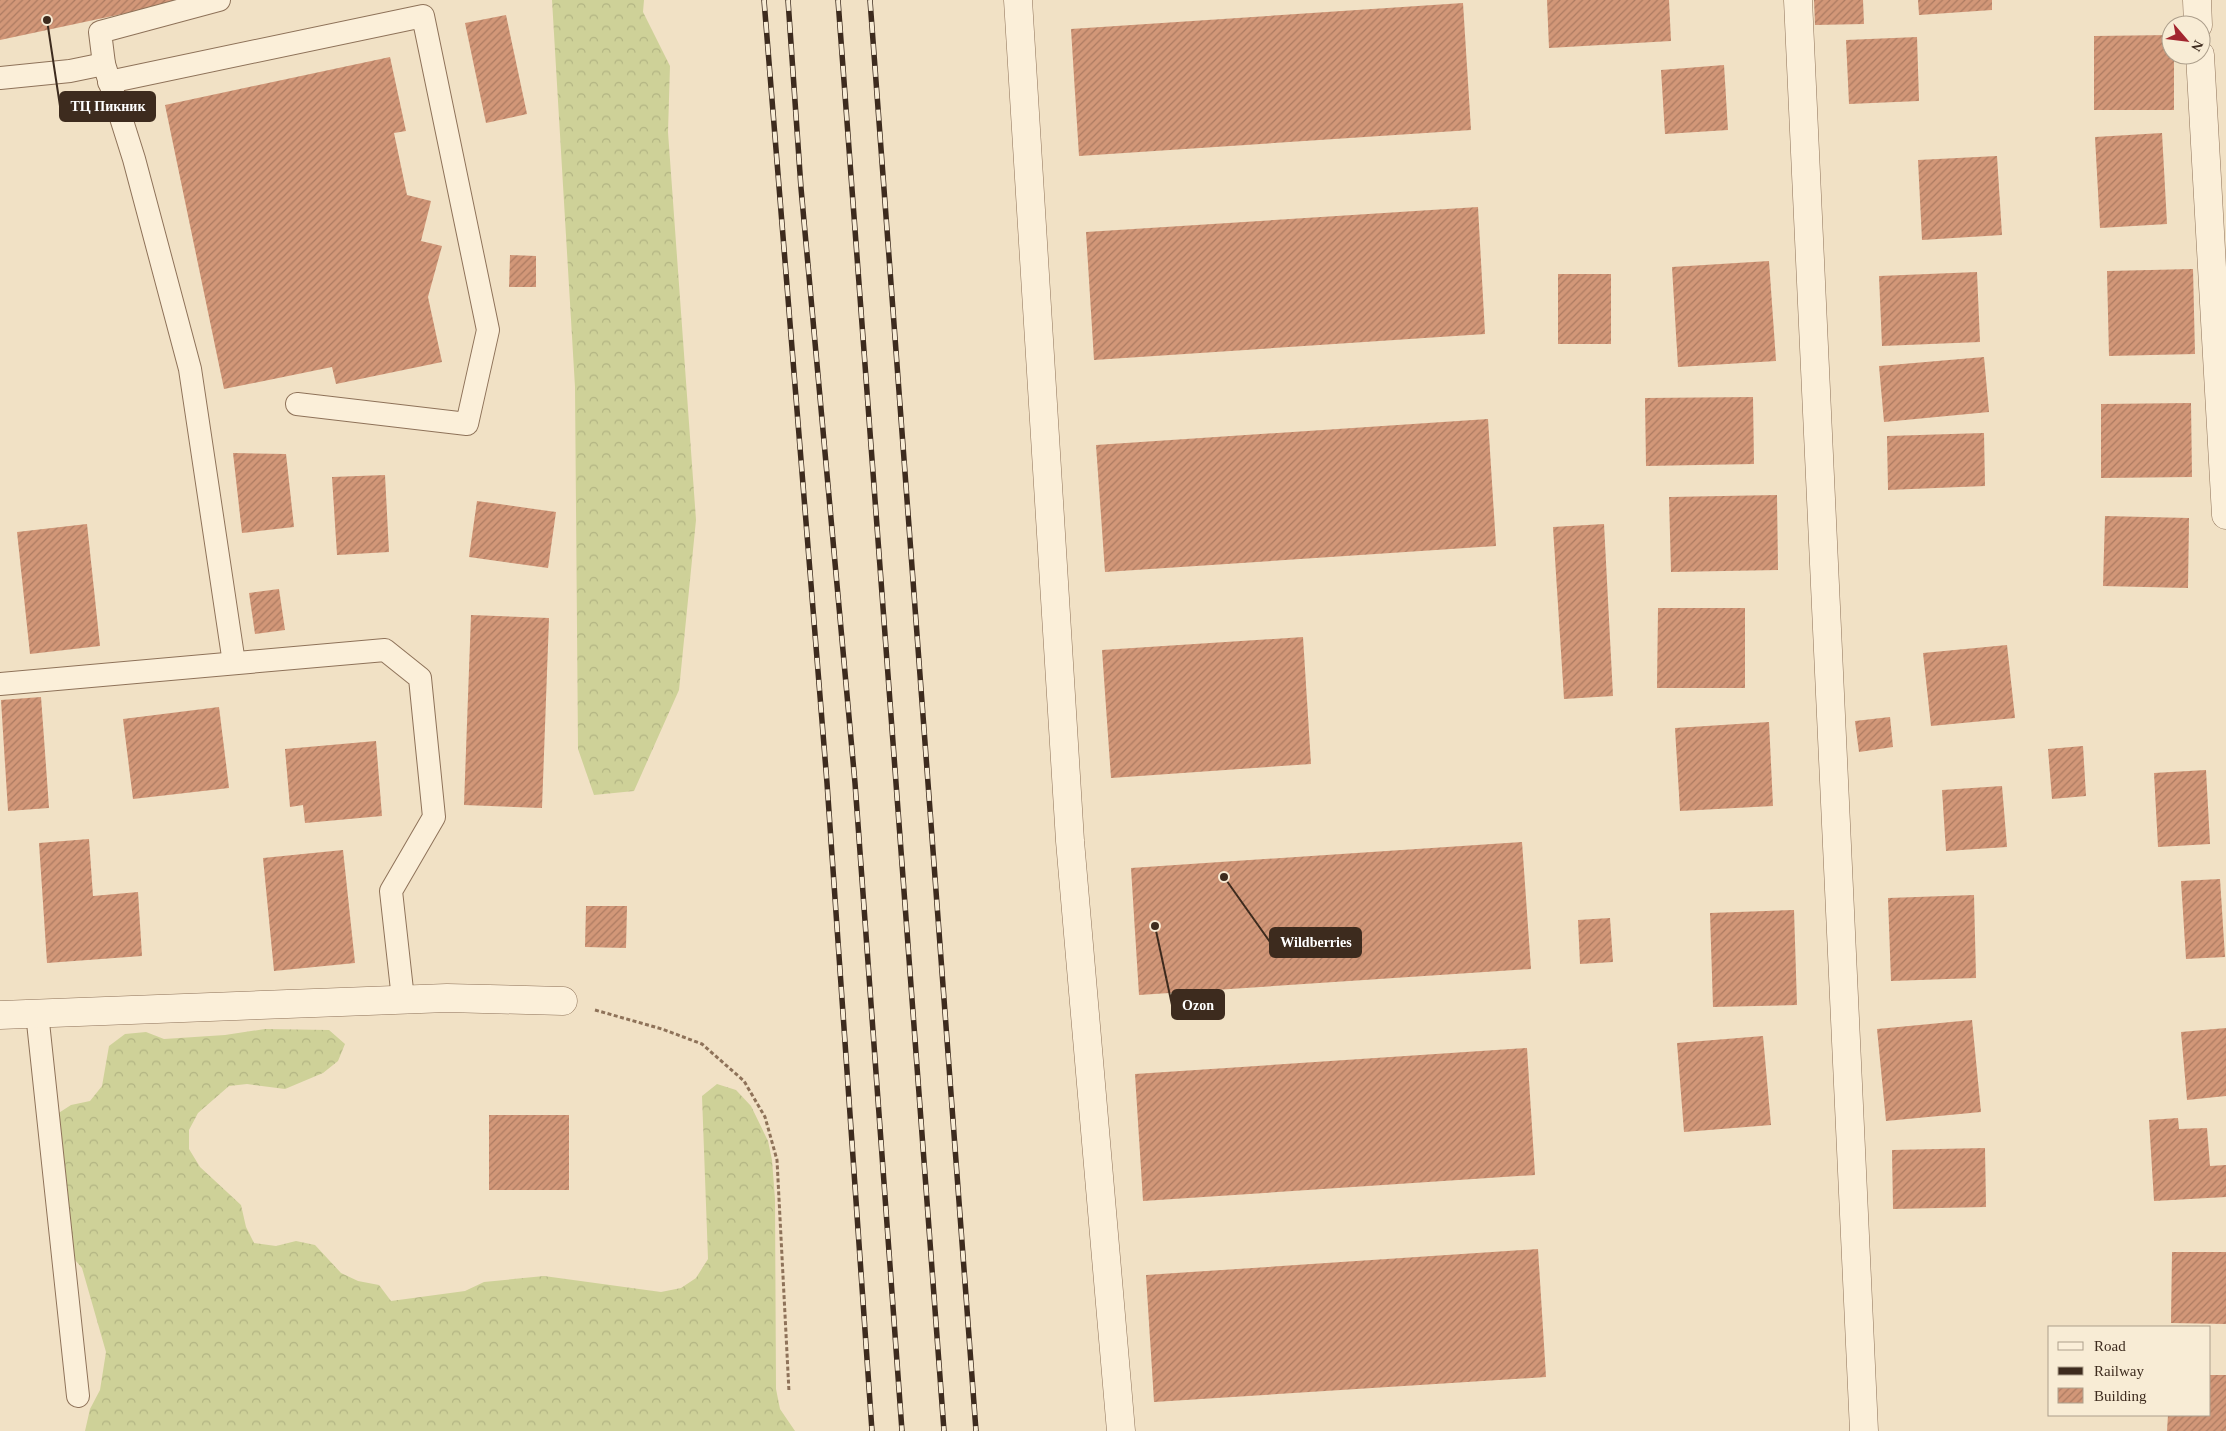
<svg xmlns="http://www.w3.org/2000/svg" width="2226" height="1431" font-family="'Times New Roman',serif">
  <defs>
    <pattern id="forest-crowns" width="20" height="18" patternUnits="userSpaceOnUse" patternTransform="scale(1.25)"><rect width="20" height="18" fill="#ced198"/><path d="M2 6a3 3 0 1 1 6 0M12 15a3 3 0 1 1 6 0" fill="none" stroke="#b2b483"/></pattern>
    <pattern id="building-hatch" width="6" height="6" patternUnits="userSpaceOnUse" patternTransform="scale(1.25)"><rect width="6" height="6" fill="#d29778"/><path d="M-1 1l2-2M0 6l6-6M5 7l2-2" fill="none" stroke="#ac7b62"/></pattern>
  </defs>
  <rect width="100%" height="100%" fill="#f1e1c5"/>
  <g fill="url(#forest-crowns)">
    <polygon points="552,0 644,0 643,12 670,66 668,132 696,520 679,690 634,791 594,795 578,749 575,387"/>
    <polygon points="265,1029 329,1030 345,1044 338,1061 323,1073 285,1089 247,1084 229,1086 198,1113 189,1130 189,1149 200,1167 241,1205 246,1227 254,1243 276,1246 296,1241 315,1245 341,1273 358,1281 379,1285 391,1301 465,1291 484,1282 544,1276 661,1292 681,1288 696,1278 708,1259 702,1096 717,1084 736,1090 751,1106 768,1141 772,1160 775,1199 776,1389 780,1409 795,1431 85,1431 90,1409 100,1390 106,1352 82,1268 69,1253 54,1116 71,1105 90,1101 102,1086 109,1046 125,1034 146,1032 164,1039 225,1035"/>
  </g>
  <g fill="url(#building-hatch)">
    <polygon points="0,0 183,0 183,1 0,40"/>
    <polygon points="1547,0 1669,0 1671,41 1549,48"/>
    <polygon points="1814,0 1863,0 1864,24 1815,25"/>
    <polygon points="1918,0 1992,0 1992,10 1919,15"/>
    <polygon points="1463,3 1471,130 1079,156 1071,29"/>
    <polygon points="506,15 527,114 486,123 465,23"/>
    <polygon points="2171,35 2171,55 2174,55 2174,110 2094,110 2094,36"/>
    <polygon points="1917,37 1919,101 1849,104 1846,40"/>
    <polygon points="390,57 406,131 394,133 407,195 431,201 421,241 442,246 428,297 442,362 336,384 332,367 224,389 165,105"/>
    <polygon points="1724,65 1728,130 1665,134 1661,70"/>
    <polygon points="2162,133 2167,224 2100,228 2095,137"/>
    <polygon points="1997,156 2002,235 1922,240 1918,160"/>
    <polygon points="1478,207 1485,334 1094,360 1086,232"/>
    <polygon points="510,255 536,256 536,287 509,287"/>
    <polygon points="1769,261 1776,361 1678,367 1672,267"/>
    <polygon points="2193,269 2195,354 2109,356 2107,271"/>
    <polygon points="1977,272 1980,342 1882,346 1879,276"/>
    <rect x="1558" y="274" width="53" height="70"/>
    <polygon points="1984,357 1989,412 1884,422 1879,366"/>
    <polygon points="1753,397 1754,464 1646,466 1645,398"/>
    <polygon points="2191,403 2192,477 2101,478 2101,404"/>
    <polygon points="1488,419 1496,546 1105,572 1096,445"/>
    <polygon points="1984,433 1985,486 1888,490 1887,436"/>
    <polygon points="233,453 286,454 294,527 242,533"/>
    <polygon points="385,475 389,552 337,555 332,477"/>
    <polygon points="1777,495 1778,570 1671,572 1669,497"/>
    <polygon points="477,501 556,512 548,568 469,557"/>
    <polygon points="2105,516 2189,518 2188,588 2103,586"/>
    <polygon points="87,524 100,646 30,654 17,532"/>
    <polygon points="1604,524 1613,696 1564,699 1553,527"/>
    <polygon points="279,589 285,630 255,634 249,593"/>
    <polygon points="1658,608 1745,608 1745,688 1657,688"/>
    <polygon points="471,615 549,618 542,808 464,805"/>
    <polygon points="1303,637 1311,764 1111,778 1102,650"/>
    <polygon points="2007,645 2015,718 1931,726 1923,653"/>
    <polygon points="41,697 49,808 8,811 1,700"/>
    <polygon points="219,707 229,788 133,799 123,719"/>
    <polygon points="1890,717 1893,747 1859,752 1855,721"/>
    <polygon points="1769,722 1773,806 1680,811 1675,728"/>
    <polygon points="376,741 382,816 305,823 303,805 290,807 285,749"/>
    <polygon points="2083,746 2086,796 2052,799 2048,749"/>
    <polygon points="2206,770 2210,844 2158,847 2154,773"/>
    <polygon points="2002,786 2007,847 1946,851 1942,790"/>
    <polygon points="89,839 93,896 138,892 142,956 47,963 39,843"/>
    <polygon points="1522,842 1531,969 1139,995 1131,868"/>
    <polygon points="343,850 355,963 274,971 263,858"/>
    <polygon points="2220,879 2225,957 2186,959 2181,881"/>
    <polygon points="1974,895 1976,978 1891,981 1888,898"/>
    <polygon points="586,906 627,906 626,948 585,947"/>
    <polygon points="1794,910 1797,1005 1713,1007 1710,913"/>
    <polygon points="1610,918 1613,962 1580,964 1578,920"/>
    <polygon points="1972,1020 1981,1112 1886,1121 1877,1029"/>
    <polygon points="2226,1028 2226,1096 2187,1100 2181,1032"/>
    <polygon points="1763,1036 1771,1125 1684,1132 1677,1043"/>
    <polygon points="1527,1048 1535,1175 1143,1201 1135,1074"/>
    <rect x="489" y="1115" width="80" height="75"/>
    <polygon points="2178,1118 2179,1129 2207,1128 2210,1166 2226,1165 2226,1197 2154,1201 2149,1120"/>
    <polygon points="1985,1148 1986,1207 1893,1209 1892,1150"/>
    <polygon points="1538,1249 1546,1377 1154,1402 1146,1275"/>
    <polygon points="2172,1252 2226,1252 2226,1324 2171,1323"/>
    <polygon points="2210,1375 2226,1375 2226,1431 2167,1431 2168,1415 2210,1415"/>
  </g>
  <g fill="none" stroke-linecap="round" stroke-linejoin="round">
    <g stroke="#8e7259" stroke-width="24">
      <g id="lane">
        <polyline points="219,0 100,32 104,64 134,159 190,369 234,663"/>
        <polyline points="0,78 70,71 104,64"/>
        <polyline points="109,82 423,16 488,330 467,424 297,404"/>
        <polyline points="0,684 385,650 420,678 434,817 391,891 403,999"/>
        <polyline points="37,1013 78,1396"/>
      </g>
    </g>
    <g stroke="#8e7259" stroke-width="29">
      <g id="street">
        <polyline points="1018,0 1070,841 1121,1431"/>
        <polyline points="1798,0 1864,1431"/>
        <polyline points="2197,0 2198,25"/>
        <polyline points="2200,55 2226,515"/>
        <polyline points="0,1015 447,998 563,1001"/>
      </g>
    </g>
    <polyline stroke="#8e7259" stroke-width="3" stroke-dasharray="4 2.5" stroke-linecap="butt" points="595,1010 662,1029 702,1044 744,1081 765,1117 777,1160 789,1392"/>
    <use href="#lane" stroke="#fbefd9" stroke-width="22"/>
    <use href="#street" stroke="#fbefd9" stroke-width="28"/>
    <g stroke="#3d2b1e" stroke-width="5.5">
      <g id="rail">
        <polyline points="764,0 827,783 872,1431"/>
        <polyline points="788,0 801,188 855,783 902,1431"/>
        <polyline points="838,0 944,1431"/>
        <polyline points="870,0 976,1431"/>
      </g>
    </g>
    <use href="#rail" stroke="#f8ecd5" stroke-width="4" stroke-dasharray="11" stroke-linecap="butt"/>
  </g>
  <path fill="none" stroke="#3d2b1e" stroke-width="2" d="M47 20L60 106M1224 877L1270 942M1155 926L1172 1005"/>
  <g fill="#3d2b1e" stroke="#f8ecd5" stroke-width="2">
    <circle cx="47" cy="20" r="5"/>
    <circle cx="1224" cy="877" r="5"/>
    <circle cx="1155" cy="926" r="5"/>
  </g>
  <g fill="#3d2b1e" stroke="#3d2b1e" stroke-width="2">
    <rect x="60" y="92" width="95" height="29" rx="5"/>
    <rect x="1270" y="928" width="91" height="29" rx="5"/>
    <rect x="1172" y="990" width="52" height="29" rx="5"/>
  </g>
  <g font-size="14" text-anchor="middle" font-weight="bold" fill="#fff">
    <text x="108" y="111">ТЦ Пикник</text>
    <text x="1316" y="947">Wildberries</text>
    <text x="1198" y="1010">Ozon</text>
  </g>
  <rect x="2048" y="1326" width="162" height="90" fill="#f8ecd5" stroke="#ad9f8c"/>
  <rect x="2058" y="1342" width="25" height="8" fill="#fbefd9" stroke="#ad9f8c"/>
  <text x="2094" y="1351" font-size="15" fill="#3d2b1e">Road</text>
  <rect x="2058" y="1367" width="25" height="8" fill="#3d2b1e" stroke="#ad9f8c"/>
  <text x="2094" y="1376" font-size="15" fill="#3d2b1e">Railway</text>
  <rect x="2058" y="1388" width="25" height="15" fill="url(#building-hatch)" stroke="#ad9f8c"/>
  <text x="2094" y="1401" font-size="15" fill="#3d2b1e">Building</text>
  <g transform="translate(2186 40) rotate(118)"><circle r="24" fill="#f8ecd5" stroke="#ad9f8c"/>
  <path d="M0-4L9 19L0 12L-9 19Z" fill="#a2252e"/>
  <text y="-8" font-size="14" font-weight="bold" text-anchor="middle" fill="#3d2b1e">N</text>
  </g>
</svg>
